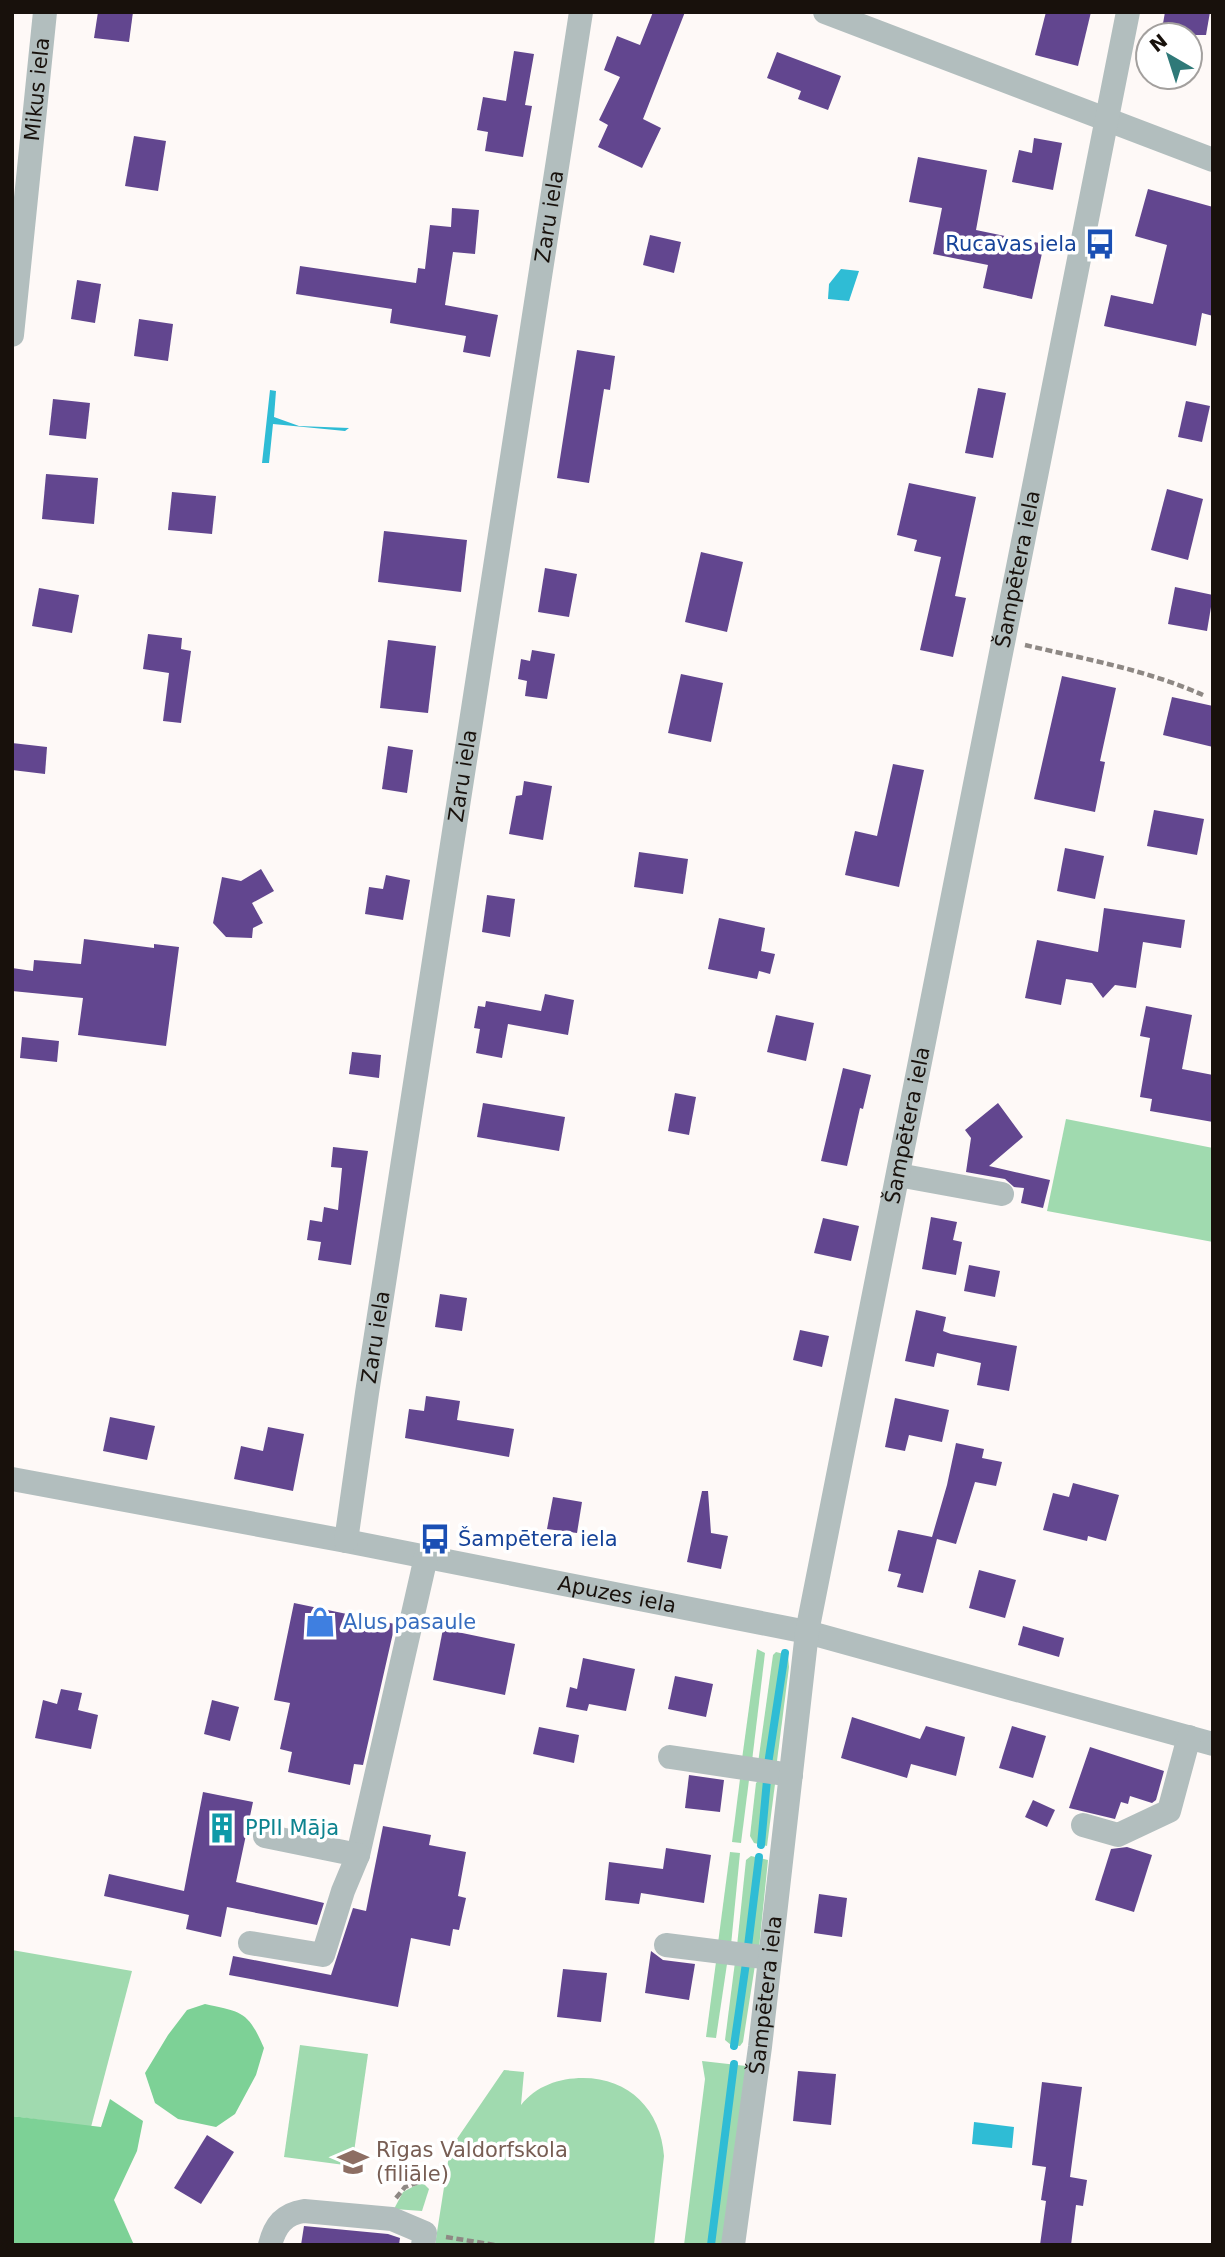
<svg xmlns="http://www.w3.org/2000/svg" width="1225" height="2257" font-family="'DejaVu Sans',sans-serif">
  <rect width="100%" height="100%" fill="#fef9f7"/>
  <g fill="#a0daaf">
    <polygon points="1066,1119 1213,1148 1213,1242 1047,1211"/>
    <polygon points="757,1649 765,1653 752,1761 742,1759"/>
    <polygon points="776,1652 788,1655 789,1667 777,1761 758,1763 773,1655"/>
    <polygon points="740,1779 749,1780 741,1843 732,1842"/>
    <polygon points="758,1781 775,1784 767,1846 754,1843 750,1836 756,1783"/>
    <polygon points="730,1852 740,1853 731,1945 718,1943"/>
    <polygon points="751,1856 768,1860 759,1948 737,1946 746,1860"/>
    <polygon points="12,1950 132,1971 91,2127 12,2116"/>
    <polygon points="716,1962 727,1964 716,2038 706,2037"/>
    <polygon points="735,1962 755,1965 743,2042 740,2046 731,2045 725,2040"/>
    <polygon points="300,2045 368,2054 352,2166 284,2157"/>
    <polygon points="702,2061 746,2066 722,2245 684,2245 705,2079"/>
    <path d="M504 2070 524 2072 521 2105C536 2086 559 2078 583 2078 629 2078 661 2110 664 2156L654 2245H435L450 2149Z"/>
    <polygon points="418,2184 424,2184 429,2189 422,2211 394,2209 403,2192"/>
  </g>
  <g fill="#7dd196">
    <path d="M205 2004C242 2012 248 2011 264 2048L256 2075 235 2114 216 2127 178 2119 155 2103 145 2073 168 2035 187 2010Z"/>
    <polygon points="110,2099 143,2121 137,2151 114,2200 134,2245 12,2245 12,2116 101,2127"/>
  </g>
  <g fill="#2fbcd5">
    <polygon points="841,269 859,271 849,301 828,299 829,284"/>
    <polygon points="270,390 276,391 274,417 299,426 349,428 345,431 273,424 269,463 262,463"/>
    <polygon points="974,2122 1014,2127 1012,2148 972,2144"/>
  </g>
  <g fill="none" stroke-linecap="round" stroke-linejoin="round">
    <g stroke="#2fbcd5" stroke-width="8">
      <polyline points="768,1764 785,1653"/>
      <polyline points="761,1845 767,1780"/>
      <polyline points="748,1946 759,1857"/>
      <polyline points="734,2046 746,1963"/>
      <polyline points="711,2245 734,2064"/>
    </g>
  </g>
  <g fill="#62468f">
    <polygon points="98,12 133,12 129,42 94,38"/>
    <polygon points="653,12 685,12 643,119 661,128 642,168 598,147 608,125 599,120 620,77 604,70 617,36 640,45"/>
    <polygon points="1046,12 1091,12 1078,66 1035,55"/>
    <polygon points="1165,12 1210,12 1206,35 1161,35"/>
    <polygon points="514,51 534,54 525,105 532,106 523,157 485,151 488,132 477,130 483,97 506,101"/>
    <polygon points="777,52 841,76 828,110 798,99 801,91 767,78"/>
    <polygon points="134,136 166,141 158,191 125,186"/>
    <polygon points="1034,138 1062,143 1053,190 1012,182 1019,150 1032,153"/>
    <polygon points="918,157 987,170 976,230 1044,244 1032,299 983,288 988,265 933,254 942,208 909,202"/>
    <polygon points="1148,189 1213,207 1213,316 1202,313 1196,346 1104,326 1111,295 1153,304 1167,245 1135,236"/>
    <polygon points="452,208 479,210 475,254 453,252 445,305 498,315 490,357 463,352 466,336 390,323 392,309 296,294 300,266 416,283 418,268 425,269 430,225 451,227"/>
    <polygon points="650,235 681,242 674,273 643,265"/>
    <polygon points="77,280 101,284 95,323 71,319"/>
    <polygon points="139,319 173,324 168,361 134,356"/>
    <polygon points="577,350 615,356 610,390 604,389 589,483 557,478"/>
    <polygon points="978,388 1006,393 993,458 965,453"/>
    <polygon points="53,399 90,403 86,439 49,435"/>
    <polygon points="1186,401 1210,406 1202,442 1178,437"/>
    <polygon points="46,474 98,478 94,524 42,519"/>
    <polygon points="909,483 976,497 955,596 966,598 953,657 920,650 941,557 914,551 917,540 897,535"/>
    <polygon points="1167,489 1203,499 1188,560 1151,550"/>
    <polygon points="172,492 216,496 212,534 168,530"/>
    <polygon points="384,531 467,540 461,592 378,582"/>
    <polygon points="701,552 743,562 727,632 685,622"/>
    <polygon points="545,568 577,574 569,617 538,612"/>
    <polygon points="1175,587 1213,595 1207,631 1168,624"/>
    <polygon points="39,588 79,595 72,633 32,626"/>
    <polygon points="148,634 182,638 181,649 191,651 181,723 163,721 169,673 143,669"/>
    <polygon points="388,640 436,646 428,713 380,708"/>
    <polygon points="532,650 555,654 547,699 525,696 527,681 518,679 521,659 530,661"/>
    <polygon points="681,674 723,683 711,742 668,733"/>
    <polygon points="1062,676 1116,688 1100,761 1105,762 1095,812 1034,799"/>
    <polygon points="1172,697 1213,706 1213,747 1163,735"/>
    <polygon points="12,743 47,747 45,774 12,770"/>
    <polygon points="388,746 413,750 407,793 382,789"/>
    <polygon points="893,764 924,770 899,887 845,875 855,831 877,836"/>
    <polygon points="524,781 552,786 543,840 509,834 516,796 522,795"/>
    <polygon points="1154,810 1204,819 1197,855 1147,846"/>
    <polygon points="1065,848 1104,856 1095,899 1057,891"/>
    <polygon points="639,852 688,859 683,894 634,887"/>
    <polygon points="261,869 274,891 252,903 263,923 253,928 252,938 226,937 213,923 222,877 241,881"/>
    <polygon points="386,875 410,880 403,920 365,914 369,887 383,889"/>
    <polygon points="487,895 515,899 510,937 482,932"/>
    <polygon points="1104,908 1185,920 1181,948 1143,942 1136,988 1115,985 1103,998 1092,983 1066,979 1061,1005 1025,998 1037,940 1098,952"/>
    <polygon points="719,918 765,928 761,951 775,954 770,974 759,971 757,979 708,969"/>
    <polygon points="84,939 154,948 154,944 179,947 166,1046 78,1035 83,998 12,991 12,968 33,971 34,960 81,964"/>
    <polygon points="545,994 574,1000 568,1035 508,1024 502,1058 476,1053 480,1029 474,1028 478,1006 485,1007 486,1001 541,1011"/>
    <polygon points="1146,1006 1192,1015 1182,1069 1213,1075 1213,1122 1150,1111 1152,1099 1140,1097 1150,1038 1140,1036"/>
    <polygon points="776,1015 814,1023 806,1061 767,1052"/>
    <polygon points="22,1037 59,1041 57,1062 20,1058"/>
    <polygon points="352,1052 381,1055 379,1078 349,1074"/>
    <polygon points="843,1068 871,1075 863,1109 860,1108 847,1166 821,1161"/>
    <polygon points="675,1093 696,1097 689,1135 668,1131"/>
    <polygon points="483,1103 565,1117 559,1151 477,1137"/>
    <polygon points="998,1103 1023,1137 989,1166 1050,1180 1043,1208 1021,1203 1024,1188 1014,1187 1005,1179 966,1172 971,1138 965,1130"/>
    <polygon points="333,1147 368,1151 351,1265 318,1260 321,1242 307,1240 310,1220 322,1222 324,1207 338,1210 342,1168 331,1167"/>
    <polygon points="931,1217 957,1222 953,1240 962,1242 956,1275 922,1269"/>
    <polygon points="823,1218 859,1226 851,1261 814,1253"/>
    <polygon points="969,1265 1000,1271 995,1297 964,1291"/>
    <polygon points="440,1294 467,1298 462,1331 435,1327"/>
    <polygon points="916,1310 946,1317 943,1331 951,1334 1017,1346 1009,1391 977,1385 981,1363 937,1353 934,1367 905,1361"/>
    <polygon points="800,1330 829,1336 822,1367 793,1360"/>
    <polygon points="426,1396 460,1401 457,1420 514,1429 509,1457 405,1438 409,1409 424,1411"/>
    <polygon points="895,1398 949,1410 942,1442 909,1435 905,1451 885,1447"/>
    <polygon points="110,1417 155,1426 147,1460 103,1451"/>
    <polygon points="268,1427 304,1434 293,1491 234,1479 241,1446 263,1451"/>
    <polygon points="956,1443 984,1449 982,1458 1002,1462 996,1486 975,1482 956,1544 937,1539 923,1593 897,1587 901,1574 888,1571 898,1530 932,1537 947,1485"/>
    <polygon points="1073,1483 1119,1495 1106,1541 1088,1536 1087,1541 1043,1530 1053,1493 1069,1497"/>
    <polygon points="702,1491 708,1491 711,1533 728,1536 721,1569 687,1562"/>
    <polygon points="553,1497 582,1502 577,1533 547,1529"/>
    <polygon points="979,1570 1016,1580 1005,1618 969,1608"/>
    <polygon points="294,1603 395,1624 363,1765 354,1764 350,1785 288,1772 292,1752 280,1749 290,1703 274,1700"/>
    <polygon points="1023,1626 1064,1638 1059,1657 1018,1645"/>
    <polygon points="443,1629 515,1644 505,1695 433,1680"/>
    <polygon points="583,1658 635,1669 626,1711 589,1704 587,1711 566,1707 570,1687 577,1689"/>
    <polygon points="675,1676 713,1684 706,1717 668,1709"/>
    <polygon points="61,1689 82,1693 78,1710 98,1715 91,1749 35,1738 43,1700 57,1704"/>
    <polygon points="212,1700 239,1707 230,1741 204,1734"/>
    <polygon points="852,1717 920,1739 926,1726 965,1737 956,1776 911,1764 907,1778 841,1758"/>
    <polygon points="1012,1726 1046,1736 1033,1778 999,1768"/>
    <polygon points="539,1727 579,1735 574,1763 533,1754"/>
    <polygon points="1090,1747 1164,1771 1156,1800 1152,1803 1130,1796 1128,1804 1121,1802 1115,1819 1069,1808"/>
    <polygon points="689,1775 724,1780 720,1812 685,1808"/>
    <polygon points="203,1792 253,1802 236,1882 324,1903 317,1925 227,1907 221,1937 186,1929 189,1915 104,1896 109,1874 184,1891"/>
    <polygon points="1033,1800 1055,1810 1047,1827 1025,1817"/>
    <polygon points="383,1826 431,1835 429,1845 466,1852 458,1896 466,1898 459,1930 453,1929 450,1946 411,1938 398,2007 229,1975 233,1956 331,1975 353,1908 366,1911"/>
    <polygon points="1127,1847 1152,1855 1134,1912 1095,1900 1111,1849"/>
    <polygon points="666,1848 711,1855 704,1903 641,1893 639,1904 605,1900 609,1862 663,1869"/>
    <polygon points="819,1894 847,1898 842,1937 814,1933"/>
    <polygon points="651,1951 663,1960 695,1964 689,2000 645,1993"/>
    <polygon points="563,1969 607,1973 601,2022 557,2017"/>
    <polygon points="798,2071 836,2074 831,2125 793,2121"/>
    <polygon points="1042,2082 1082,2087 1070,2177 1087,2180 1083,2206 1076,2205 1071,2245 1040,2245 1046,2201 1041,2200 1046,2167 1032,2165"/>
    <polygon points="207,2135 234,2152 201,2204 174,2188"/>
    <polygon points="304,2226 388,2234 400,2238 399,2245 301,2245"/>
  </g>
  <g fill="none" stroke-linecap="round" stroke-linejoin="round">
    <g stroke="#8e8884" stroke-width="4.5" stroke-dasharray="7 3.5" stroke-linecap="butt">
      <path d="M1025 645C1085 659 1147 670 1203 695"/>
      <polyline points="396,2198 405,2187 433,2177"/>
      <polyline points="446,2237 495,2245"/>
    </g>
    <g stroke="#b2bebe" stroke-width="24">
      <polyline points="825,12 1213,160"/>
      <path id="s1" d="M12 335 45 12"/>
      <polyline points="898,1175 1002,1194"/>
      <path id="s2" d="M12 1479 346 1541 807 1632 1213 1744"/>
      <path id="s3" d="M346 1541 367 1393 581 12"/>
      <polyline points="670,1757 791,1775"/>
      <polyline points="1083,1825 1118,1835 1169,1811 1189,1737"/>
      <polyline points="358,1855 426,1557"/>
      <polyline points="250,1943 323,1955 343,1891 358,1855 265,1836"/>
      <polyline points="666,1945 770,1958"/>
      <path d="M270 2245C275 2225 284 2214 304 2211L392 2219 425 2233 423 2245"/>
      <path id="s4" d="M733 2245 760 2047 807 1632 1128 12"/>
    </g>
  </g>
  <defs>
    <g id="bus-bare" transform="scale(2.415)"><path d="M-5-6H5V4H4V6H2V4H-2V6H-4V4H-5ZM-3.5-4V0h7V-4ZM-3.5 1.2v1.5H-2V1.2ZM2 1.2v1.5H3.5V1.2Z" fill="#1a4fb4" stroke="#fff" stroke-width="2.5" paint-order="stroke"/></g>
    <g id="shop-bare" transform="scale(2.415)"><path d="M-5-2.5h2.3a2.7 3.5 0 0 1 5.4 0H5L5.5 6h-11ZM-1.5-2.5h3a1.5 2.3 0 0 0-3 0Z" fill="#3f7fe0" stroke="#fff" stroke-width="2.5" paint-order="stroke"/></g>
    <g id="building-bare" transform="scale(2.415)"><path d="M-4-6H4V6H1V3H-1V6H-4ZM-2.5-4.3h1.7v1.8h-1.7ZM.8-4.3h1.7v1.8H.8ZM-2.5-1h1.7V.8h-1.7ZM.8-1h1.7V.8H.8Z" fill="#0f9aa8" stroke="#fff" stroke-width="2.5" paint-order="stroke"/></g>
    <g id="school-bare" transform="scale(2.415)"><path d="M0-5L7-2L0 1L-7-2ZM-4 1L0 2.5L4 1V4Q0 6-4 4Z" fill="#8d6e63" stroke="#fff" stroke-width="2.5" paint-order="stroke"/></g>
  </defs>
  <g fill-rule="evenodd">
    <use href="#bus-bare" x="1100" y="244"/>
    <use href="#bus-bare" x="435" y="1539"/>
    <use href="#shop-bare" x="320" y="1622"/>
    <use href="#building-bare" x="222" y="1828"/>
    <use href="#school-bare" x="353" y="2162"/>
  </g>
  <g text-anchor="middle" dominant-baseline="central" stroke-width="7" stroke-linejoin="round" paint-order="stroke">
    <g font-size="21" fill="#18110c" stroke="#fff">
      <text stroke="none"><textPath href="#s1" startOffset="247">Mikus iela</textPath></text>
      <text stroke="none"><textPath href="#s3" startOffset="1340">Zaru iela</textPath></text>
      <text stroke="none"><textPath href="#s4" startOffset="1701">Šampētera iela</textPath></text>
      <text stroke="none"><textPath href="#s3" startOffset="774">Zaru iela</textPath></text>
      <text stroke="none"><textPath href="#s4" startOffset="1134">Šampētera iela</textPath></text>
      <text stroke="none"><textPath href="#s3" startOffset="206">Zaru iela</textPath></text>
      <text stroke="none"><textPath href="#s2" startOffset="616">Apuzes iela</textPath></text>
      <text stroke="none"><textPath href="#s4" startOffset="252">Šampētera iela</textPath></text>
    </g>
    <g font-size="21" fill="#164399" stroke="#fff" text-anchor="end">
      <text x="1077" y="244">Rucavas iela</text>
      <text x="458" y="1539" text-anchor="start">Šampētera iela</text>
    </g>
    <g font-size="21" fill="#366cbe" stroke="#fff" text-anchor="start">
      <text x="343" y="1622">Alus pasaule</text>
    </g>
    <g font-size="21" fill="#0d838f" stroke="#fff" text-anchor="start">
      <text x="245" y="1828">PPII Māja</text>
    </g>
    <g font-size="21" fill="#785e54" stroke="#fff" text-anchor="start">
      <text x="376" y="2150">Rīgas Valdorfskola<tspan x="376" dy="24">(filiāle)</tspan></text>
    </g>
  </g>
  <rect width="1225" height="2257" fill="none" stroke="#18110c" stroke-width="28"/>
  <g transform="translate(1169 56) rotate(321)"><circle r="33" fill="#ffffff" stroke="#a3a09e" stroke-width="2"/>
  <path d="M0-5L12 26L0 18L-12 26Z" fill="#2f7978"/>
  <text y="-10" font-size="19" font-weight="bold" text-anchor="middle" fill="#18110c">N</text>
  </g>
</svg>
